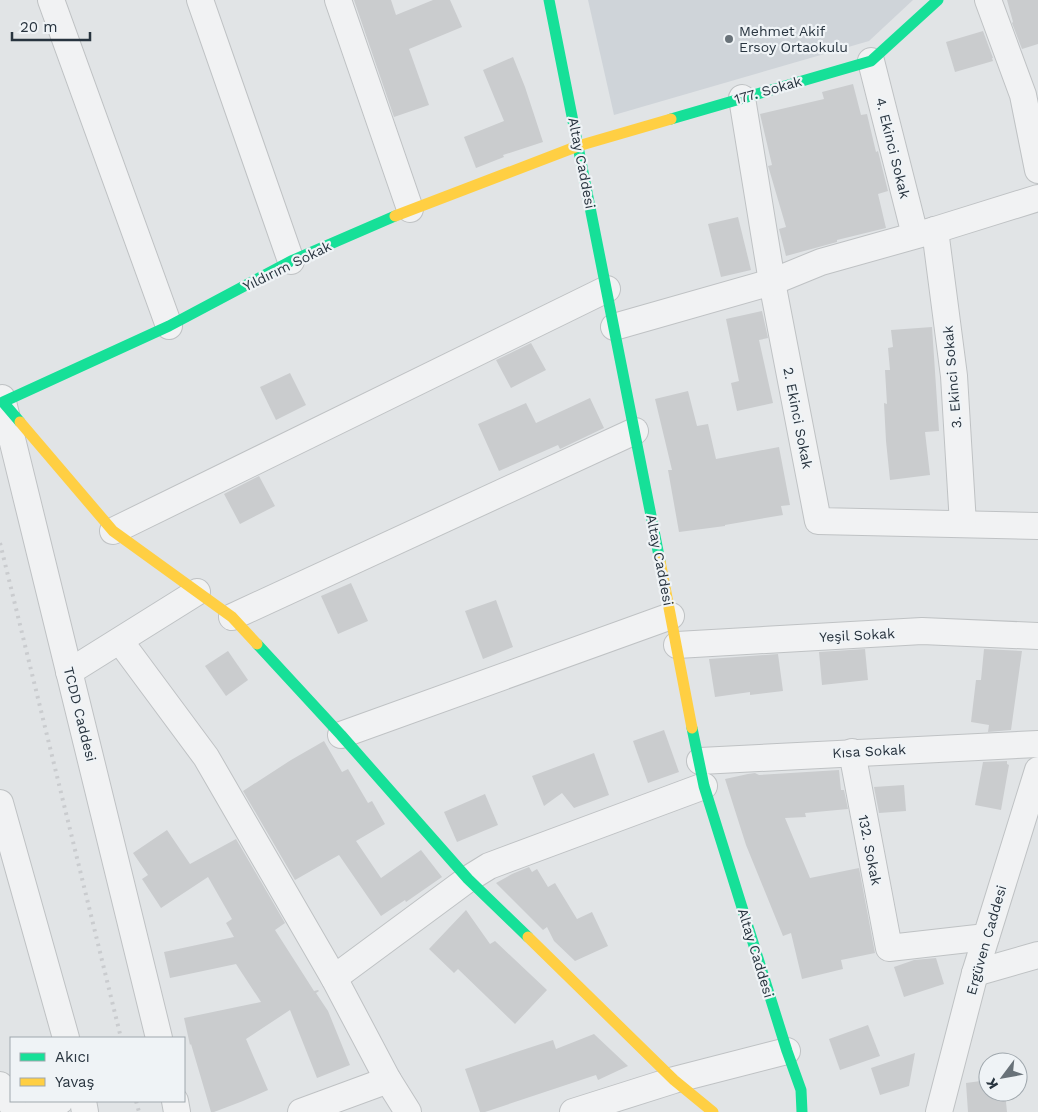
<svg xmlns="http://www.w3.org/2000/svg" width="1038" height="1112" font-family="'Work Sans',sans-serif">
  <rect width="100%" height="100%" fill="#e1e4e6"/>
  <polygon fill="#cfd4d9" points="588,0 913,0 869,41 614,115"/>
  <g fill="#caccce">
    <polygon points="354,0 391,0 396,15 433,0 450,0 462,27 409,49 429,105 394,117"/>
    <polygon points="1007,0 1038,0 1038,44 1022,49 1012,23 1013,22"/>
    <polygon points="983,31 993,58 992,58 993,61 955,72 946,42"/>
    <polygon points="513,57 525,87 543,142 503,155 504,157 476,168 464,137 504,121 483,70"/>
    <polygon points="853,84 861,115 867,114 876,152 878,151 888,191 878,194 886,228 837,240 837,242 786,256 779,229 786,227 769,169 768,166 772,165 760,114 824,99 822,92"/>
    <polygon points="738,217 751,270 721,277 708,224"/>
    <polygon points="762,311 768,338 759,340 773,403 737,411 731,383 739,381 726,319"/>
    <polygon points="932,327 939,431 925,432 930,475 890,480 886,441 884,403 887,404 885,370 890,370 888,348 893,347 891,330"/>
    <polygon points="531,343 546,370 511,388 496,360"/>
    <polygon points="290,373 306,405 276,420 260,387"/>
    <polygon points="688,391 697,426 708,424 716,459 779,447 790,505 781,506 783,515 725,525 725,526 679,532 668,470 672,470 655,399"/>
    <polygon points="590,398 604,428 560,449 558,445 499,471 478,424 526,403 536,423"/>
    <polygon points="259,476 275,506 240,524 224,494"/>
    <polygon points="351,583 368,621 338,634 321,596"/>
    <polygon points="496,600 513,647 483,659 465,611"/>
    <polygon points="865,649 868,680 822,685 819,652"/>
    <polygon points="984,649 1022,651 1011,730 988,732 989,725 971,722 976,680 981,680"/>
    <polygon points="228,651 248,680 226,696 205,666"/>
    <polygon points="778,654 783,691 750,695 750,692 715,697 709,659"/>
    <polygon points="664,730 679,772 648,783 633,741"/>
    <polygon points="324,741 342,772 348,769 368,803 372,801 385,824 356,841 381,878 421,850 442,877 406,902 405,900 381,916 339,855 295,880 243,791 291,760"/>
    <polygon points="594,753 609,795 574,808 562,793 544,806 532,776"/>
    <polygon points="1007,761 1007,764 1009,765 1001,810 975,805 983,762"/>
    <polygon points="839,770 841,790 844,790 848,809 805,813 806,817 785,818 810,878 859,868 875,953 841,960 843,969 802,979 791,933 783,936 746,845 725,779 748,774 755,773 759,775"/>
    <polygon points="904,785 906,811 879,813 874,787"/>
    <polygon points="485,794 498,825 457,842 444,812"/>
    <polygon points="167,830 190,864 236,839 285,923 275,930 314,991 318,990 319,991 316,993 328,1011 350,1065 317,1078 290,1010 246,1039 268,1090 243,1101 214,1112 211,1112 191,1044 190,1045 184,1018 261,1002 236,964 170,978 164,952 234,937 226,923 232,919 208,877 161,908 142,879 148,875 133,853"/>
    <polygon points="529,867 532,872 537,869 548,887 555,883 577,919 592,912 608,946 575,961 554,941 547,927 543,930 496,883 512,874"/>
    <polygon points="466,910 490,944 495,941 547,990 515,1024 458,969 454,973 429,949"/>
    <polygon points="936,958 944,984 904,997 894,967 914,960"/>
    <polygon points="868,1025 880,1056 840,1070 829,1039"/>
    <polygon points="594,1034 628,1066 598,1080 596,1075 485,1112 480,1112 465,1069 553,1040 556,1049"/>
    <polygon points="915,1053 909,1086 880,1095 871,1068"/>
    <polygon points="988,1080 988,1092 1005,1092 1007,1112 968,1112 966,1083"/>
  </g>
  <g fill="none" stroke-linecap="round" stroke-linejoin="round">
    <g stroke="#bfc2c4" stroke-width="28">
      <g id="street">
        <polyline points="51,0 169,326"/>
        <polyline points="200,0 291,261"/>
        <polyline points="338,0 410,209"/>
        <polyline points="988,0 1023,95 1038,170"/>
        <polyline points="871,61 915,235"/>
        <polyline points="742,98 772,282 818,521 1038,526"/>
        <polyline points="935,230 954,376 963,524"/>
        <polyline points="614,327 772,282 821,262 935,230 1038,198"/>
        <polyline points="2,398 159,1038"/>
        <polyline points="113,531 607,289"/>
        <polyline points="232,617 635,431"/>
        <polyline points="120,641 206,757 334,978 388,1080 408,1112"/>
        <polyline points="677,645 922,631 1038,636"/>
        <polyline points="69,672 197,592"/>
        <polyline points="341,735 671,616"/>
        <polyline points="852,752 889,948 986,937"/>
        <polyline points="700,761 1038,744"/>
        <polyline points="0,803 66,1038"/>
        <polyline points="975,973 1038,955"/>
        <polyline points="334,978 468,879 489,866 704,786"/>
        <polyline points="0,1085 16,1112"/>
        <polyline points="83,1101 85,1112"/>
        <polyline points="175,1101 177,1112"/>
        <polyline points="34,1112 60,1101"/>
        <polyline points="301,1112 388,1080"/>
        <polyline points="573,1112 674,1080 787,1051"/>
        <polyline points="939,1112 975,973 1038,770"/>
      </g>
    </g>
    <use href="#street" stroke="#f1f2f3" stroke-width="26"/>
    <g stroke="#16e098" stroke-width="11">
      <polyline points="549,0 660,561"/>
      <polyline points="671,119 871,61 938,0"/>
      <polyline points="20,422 3,402 169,326 291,261 395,216"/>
      <polyline points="257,644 341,735 468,879 528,937"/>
      <polyline points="692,728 704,786 787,1051 801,1090 802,1112"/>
    </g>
    <g stroke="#ffcf43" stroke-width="11">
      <polyline points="395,216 578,146 671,119"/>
      <polyline points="20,422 113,531 232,617 257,644"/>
      <polyline points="660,561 692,728"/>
      <polyline points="528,937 674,1080 713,1112"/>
    </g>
    <g stroke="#cacccf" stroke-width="4" stroke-dasharray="2.5 5" stroke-linecap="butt">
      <polyline points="0,543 121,1038"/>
      <polyline points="136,1101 139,1112"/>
    </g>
  </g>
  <circle fill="#697279" stroke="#eff3f6" stroke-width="2" cx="729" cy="39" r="5"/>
  <g text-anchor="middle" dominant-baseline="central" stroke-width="4.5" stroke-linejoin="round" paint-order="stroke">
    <g font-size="14" fill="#28343f" stroke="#eff3f6" text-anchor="start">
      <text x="739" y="31">Mehmet Akif<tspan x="739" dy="16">Ersoy Ortaokulu</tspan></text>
    </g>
    <g font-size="14" fill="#28343f" stroke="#eff3f6">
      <text transform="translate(768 90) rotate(-16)">177. Sokak</text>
      <text transform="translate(893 148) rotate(76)">4. Ekinci Sokak</text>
      <text transform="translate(582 163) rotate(79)">Altay Caddesi</text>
      <text transform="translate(287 266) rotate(-26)">Yıldırım Sokak</text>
      <text transform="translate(952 377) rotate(-95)">3. Ekinci Sokak</text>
      <text transform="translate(798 418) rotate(79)">2. Ekinci Sokak</text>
      <text transform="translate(660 560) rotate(79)">Altay Caddesi</text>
      <text transform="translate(857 635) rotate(-3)">Yeşil Sokak</text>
      <text transform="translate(80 714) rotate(76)">TCDD Caddesi</text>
      <text transform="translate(869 751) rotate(-3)">Kısa Sokak</text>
      <text transform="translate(870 850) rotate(79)">132. Sokak</text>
      <text transform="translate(986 940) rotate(-74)">Ergüven Caddesi</text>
      <text transform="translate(756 953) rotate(73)">Altay Caddesi</text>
    </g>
  </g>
  <rect x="10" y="1037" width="175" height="65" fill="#eff3f6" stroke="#9fa7ad"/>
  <rect x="20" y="1053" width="25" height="8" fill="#16e098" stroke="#9fa7ad"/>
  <text x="55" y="1062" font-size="15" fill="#28343f">Akıcı</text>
  <rect x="20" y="1078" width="25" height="8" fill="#ffcf43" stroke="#9fa7ad"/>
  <text x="55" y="1087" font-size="15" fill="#28343f">Yavaş</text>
  <g transform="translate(1003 1077) rotate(238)"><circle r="24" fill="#eff3f6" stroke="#9fa7ad"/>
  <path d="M0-4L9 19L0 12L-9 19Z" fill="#697279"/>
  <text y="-8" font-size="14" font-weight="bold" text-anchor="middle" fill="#28343f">K</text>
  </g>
  <path d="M12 32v8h78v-8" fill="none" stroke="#28343f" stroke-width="2.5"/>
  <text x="20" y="32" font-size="15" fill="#28343f" stroke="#eff3f6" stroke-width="4" paint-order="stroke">20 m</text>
</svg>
